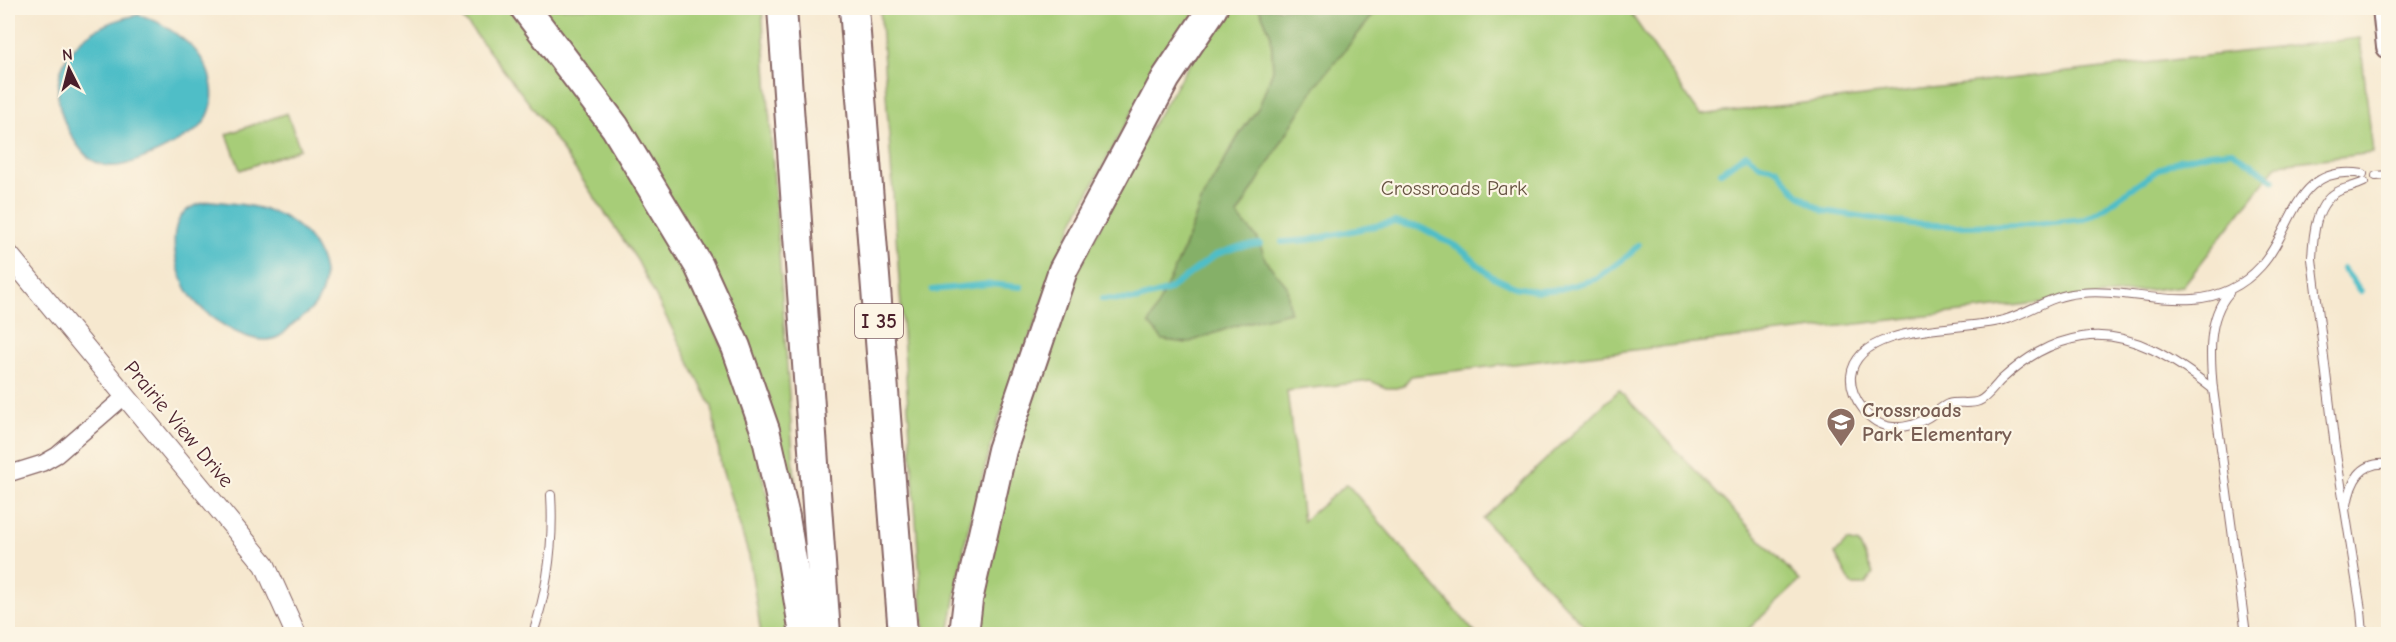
<svg xmlns="http://www.w3.org/2000/svg" width="2396" height="642" font-family="'Comic Neue',sans-serif">
  <rect width="100%" height="100%" fill="#fcf5e5"/>
  <filter id="ink" filterUnits="userSpaceOnUse"><feTurbulence type="fractalNoise" baseFrequency=".0167" numOctaves="2"/><feDisplacementMap in="SourceGraphic" scale="12" xChannelSelector="R" yChannelSelector="G"/><feConvolveMatrix kernelMatrix="1 2 1 2 8 2 1 2 1" color-interpolation-filters="sRGB"/></filter>
  <filter id="wash" filterUnits="userSpaceOnUse"><feTurbulence type="fractalNoise" baseFrequency=".008" numOctaves="4" result="noise"/><feDisplacementMap in="SourceGraphic" scale="24" xChannelSelector="R" yChannelSelector="G"/><feGaussianBlur stdDeviation="1.35" result="paint"/><feColorMatrix in="noise" values="0 0 0 0 0 0 0 0 0 0 0 0 0 0 0 0 0 1.4 0 .05"/><feComposite in="paint" operator="in"/></filter>
  <g filter="url(#wash)">
    <rect width="100%" height="100%" fill="#f6e8cf"/>
    <g fill="#a7cd78" stroke="#787652" stroke-width="1.5">
      <path d="M453 8H508C588 105 663 210 714 327 753 418 781 536 788 634H761L749 556 721 466 712 407 637 260 539 116 471 28Z"/>
      <polygon points="536,8 762,8 798,525 767,407"/>
      <polygon points="880,8 1198,8 1137,103 1074,220 996,427 966,537 949,634 924,634"/>
      <polygon points="1223,8 1259,8 1271,35 1273,70 1259,107 1241,132 1203,197 1182,253 1230,194 1365,8 1627,8 1700,115 2360,38 2373,153 2278,164 2183,286 1411,376 1403,386 1396,388 1386,388 1371,381 1287,391 1303,521 1347,484 1476,634 974,634 997,512 1063,302 1140,145"/>
      <polygon points="287,113 300,149 240,170 227,134"/>
      <polygon points="1619,390 1800,581 1743,634 1592,634 1483,519"/>
      <polygon points="1847,541 1859,544 1873,574 1865,585 1852,585 1835,554"/>
    </g>
    <polygon fill="#85b068" stroke="#68684a" stroke-width="1.5" points="1259,8 1379,8 1315,87 1237,215 1258,239 1266,261 1287,286 1290,312 1238,325 1187,343 1163,340 1149,324 1182,253 1203,197 1241,132 1259,107 1273,70 1271,35"/>
    <g fill="#4fbec7" stroke="#4c6e79" stroke-width="1.5">
      <path d="M138 15C156 18 174 32 189 44 211 64 222 100 202 125 197 132 161 151 151 155 138 160 122 168 108 166 93 164 84 155 76 143 34 80 69 27 138 15Z"/>
      <path d="M211 201C233 203 262 206 282 216 310 231 335 266 319 299 313 310 303 317 293 324 289 328 285 333 280 336 254 351 208 318 193 299 177 279 164 229 186 211 192 205 203 203 211 201Z"/>
    </g>
    <g fill="none" stroke-linecap="round" stroke-linejoin="round">
      <g stroke="#4fbec7" stroke-width="6">
        <polyline points="1721,172 1746,154 1760,165 1776,168 1797,193 1810,203 1824,211 1912,224 1957,226 2025,225 2085,219 2100,211 2158,170 2179,160 2209,153 2232,151 2274,180"/>
        <polyline points="1282,242 1309,240 1394,222 1422,228 1461,249 1491,276 1515,287 1538,291 1560,289 1596,279 1629,255 1638,245"/>
        <polyline points="2343,268 2361,291"/>
        <polyline points="932,290 989,284 1021,287"/>
        <polyline points="1102,299 1135,300 1167,291 1215,255 1238,247 1260,244"/>
      </g>
    </g>
  </g>
  <g filter="url(#ink)">
    <g fill="none" stroke-linecap="round" stroke-linejoin="round">
      <g stroke="#866564" stroke-width="10">
        <g id="service">
          <polyline points="2376,176 2388,175"/>
          <path d="M2229 293C2207 318 2210 357 2213 389L2246 634"/>
          <path d="M2213 389C2177 361 2131 329 2082 337 2050 342 2025 358 2001 380 1995 386 1987 398 1979 401 1970 405 1958 401 1948 404 1941 407 1934 414 1927 418 1905 431 1879 432 1863 409 1856 400 1850 388 1851 376 1857 321 1969 332 2007 319 2032 311 2051 295 2080 293 2118 289 2155 302 2193 299 2220 297 2243 286 2261 266 2295 228 2294 163 2363 174"/>
          <path d="M2347 505C2351 482 2360 461 2388 464"/>
          <path d="M533 634C548 588 554 544 551 495"/>
          <path d="M2363 634 2361 610 2335 447 2312 259C2313 235 2315 201 2341 190 2349 187 2356 186 2364 182"/>
        </g>
      </g>
      <g stroke="#866564" stroke-width="18">
        <polyline id="minor" points="8,474 43,463 57,455 124,397"/>
      </g>
      <g stroke="#866564" stroke-width="22">
        <polyline id="tertiary" points="8,254 265,565 296,634"/>
      </g>
      <g stroke="#866564" stroke-width="26">
        <polyline id="secondary" points="2384,8 2388,47"/>
      </g>
      <g stroke="#866564" stroke-width="32">
        <g id="motorway">
          <polyline points="525,8 615,127 699,266 736,347 765,430 785,517 804,634"/>
          <polyline points="782,8 826,634"/>
          <polyline points="854,8 903,634"/>
          <polyline points="964,634 968,600 1002,450 1063,270 1166,78 1213,8"/>
        </g>
      </g>
      <use href="#service" stroke="#fff" stroke-width="8"/>
      <use href="#minor" stroke="#fff" stroke-width="15"/>
      <use href="#tertiary" stroke="#fff" stroke-width="20"/>
      <use href="#secondary" stroke="#fff" stroke-width="22"/>
      <use href="#motorway" stroke="#fff" stroke-width="28"/>
    </g>
  </g>
  <defs>
    <g id="school-pin" transform="scale(1.5)"><path d="M0 17L-7.5 6A9.5 9.5 0 1 1 7.5 6Z" fill="#8d6e63" stroke="#fcf5e5"/><path d="M0-5L7-2L0 1L-7-2ZM-4 1L0 2.5L4 1V4Q0 6-4 4Z" fill="#fff"/></g>
  </defs>
  <g fill-rule="evenodd">
    <use href="#school-pin" x="1841" y="422"/>
  </g>
  <g text-anchor="middle" dominant-baseline="central" stroke-width="4.5" stroke-linejoin="round" paint-order="stroke">
    <rect fill="#fcf5e5" stroke="#7f5f63" stroke-width="1.5" x="855" y="304" width="48" height="34" rx="4.5"/>
    <g font-size="20" font-weight="bold" fill="#4a1f2b">
      <text x="879" y="321">I 35</text>
    </g>
    <g font-size="21" fill="#665342" stroke="#fcf5e5">
      <text x="1454" y="188">Crossroads Park</text>
    </g>
    <g font-size="21" font-weight="bold" fill="#785e54" stroke="#fcf5e5" text-anchor="start">
      <text x="1862" y="410">Crossroads<tspan x="1862" dy="24">Park Elementary</tspan></text>
    </g>
    <g font-size="21" fill="#4a1f2b" stroke="#fcf5e5">
      <text transform="translate(179 424) rotate(50)">Prairie View Drive</text>
    </g>
  </g>
  <rect width="2396" height="642" fill="none" stroke="#fcf5e5" stroke-width="30"/>
  <g transform="translate(69 69) rotate(354)" stroke="#fcf5e5" stroke-width="4.5" paint-order="stroke">
  <path d="M0-4.5L10 22L0 15L-10 22Z" fill="#4a1f2b"/>
  <text y="-9" font-size="16" font-weight="bold" text-anchor="middle" fill="#4a1f2b">N</text>
  </g>
</svg>
